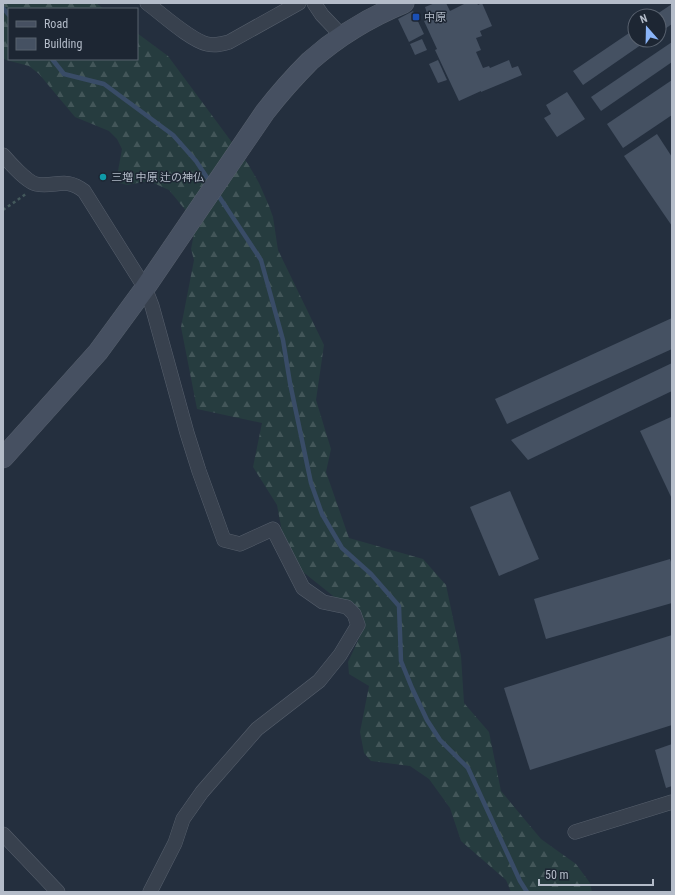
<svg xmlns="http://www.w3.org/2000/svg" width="675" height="895" font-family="'Roboto Condensed','Noto Sans JP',sans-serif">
  <defs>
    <pattern id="forest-firs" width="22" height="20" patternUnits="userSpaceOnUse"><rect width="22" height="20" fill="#263c3f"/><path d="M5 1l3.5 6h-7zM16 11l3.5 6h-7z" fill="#435659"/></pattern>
  </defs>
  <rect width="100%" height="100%" fill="#242f3e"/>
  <polygon fill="url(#forest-firs)" points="3,3 96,3 104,9 9,9 9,59 137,59 137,33 168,56 248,164 259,183 269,206 273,217 278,250 324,345 316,400 331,449 326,472 349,538 423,559 446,585 461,656 464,703 489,732 501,791 541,839 576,864 590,883 592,892 511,892 506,880 461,841 450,808 429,779 410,766 371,761 364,753 360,732 369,686 349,674 348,662 363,630 352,611 298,568 285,548 277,505 253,467 262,423 197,409 181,327 194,260 191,249 196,223 169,190 149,181 127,185 116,182 122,149 117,139 109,131 75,117 39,74 29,66 6,60 3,58"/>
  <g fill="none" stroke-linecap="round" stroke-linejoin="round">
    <g stroke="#394c67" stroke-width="4.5">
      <polyline points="3,8 9,15"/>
      <polyline points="52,59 64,74 104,84 173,135 196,161 210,182"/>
      <polyline points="216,192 261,260 283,340 290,383 311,483 322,514 342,548 371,574 399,606 401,661 412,688 427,720 440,740 468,768 520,881 527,892"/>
    </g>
  </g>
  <g fill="#455162">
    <polygon points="435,3 446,3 450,11 466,3 477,3 478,5 482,3 492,26 480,31 482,36 476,38 481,50 476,52 483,68 489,66 490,68 509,60 512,68 518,66 522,75 481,92 481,91 459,101 435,50 437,49 424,21 429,19 425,7"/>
    <polygon points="672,4 672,24 659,33 659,16 654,16"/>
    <polygon points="413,11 424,34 409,42 398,19"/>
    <polygon points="635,29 635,40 648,40 583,85 573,71"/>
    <polygon points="422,39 427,50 415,55 410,44"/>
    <polygon points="672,42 672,62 601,111 591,97"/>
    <polygon points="438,60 447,80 438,83 429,64"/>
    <polygon points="672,80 672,115 623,148 607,124"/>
    <polygon points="567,92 585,119 557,137 544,118 551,114 546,105"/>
    <polygon points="657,134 672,157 672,226 624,156"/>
    <polygon points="672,318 672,349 507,424 495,399"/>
    <polygon points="672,363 672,391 528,460 511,440"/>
    <polygon points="671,417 672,420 672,499 640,431"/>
    <polygon points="510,491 539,559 499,576 470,507"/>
    <polygon points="670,559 672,565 672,603 546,639 534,599"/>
    <polygon points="672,635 672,725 530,770 504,688"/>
    <polygon points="672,744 672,786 666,788 655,750"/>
  </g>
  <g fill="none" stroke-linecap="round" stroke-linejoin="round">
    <g stroke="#565f6c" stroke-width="15">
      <g id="street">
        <path d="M147 3C162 14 190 40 207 44 215 46 222 44 229 42L299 3"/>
        <polyline points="314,3 322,15 343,37"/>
        <path d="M3 155C9 162 27 182 36 184 55 188 65 176 84 191L145 288 152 306 187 433 199 471 224 540 240 544 273 529 303 588 323 602 347 607 354 614 358 625 340 655 319 681 257 729 202 792 183 819 175 843 150 892"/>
        <polyline points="575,832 672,802"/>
        <polyline points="3,834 58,892"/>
      </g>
    </g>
    <g stroke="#565f6c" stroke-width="21">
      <path id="secondary" d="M3 458 98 352 145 288 265 112C279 94 294 77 310 61 337 37 370 17 404 3"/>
    </g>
    <polyline stroke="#44595c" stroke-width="2.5" stroke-dasharray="3 3" stroke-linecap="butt" points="3,210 26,194"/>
    <use href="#street" stroke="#38414e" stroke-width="14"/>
    <use href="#secondary" stroke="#465061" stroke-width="20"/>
  </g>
  <rect fill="#1a4fb4" stroke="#1d2633" stroke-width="1.5" x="412" y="13" width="8" height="8" rx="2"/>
  <circle fill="#0f9aa8" stroke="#1d2633" stroke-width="1.5" cx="103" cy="177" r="4"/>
  <g text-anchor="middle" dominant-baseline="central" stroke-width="3" stroke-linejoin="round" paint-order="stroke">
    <g font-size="11" fill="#b4bcc9" stroke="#1d2633" text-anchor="start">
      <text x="424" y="17">中原</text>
      <text x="111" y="177">三増 中原 辻の神仏</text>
    </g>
  </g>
  <rect width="675" height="895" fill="none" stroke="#b4bcc9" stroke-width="8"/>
  <rect x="8" y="8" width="130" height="52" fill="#1d2633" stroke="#59626f"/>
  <rect x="16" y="21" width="20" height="6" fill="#465061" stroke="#59626f"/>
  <text x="44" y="28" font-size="12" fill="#b4bcc9">Road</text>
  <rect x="16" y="38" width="20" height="12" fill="#455162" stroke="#59626f"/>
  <text x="44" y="48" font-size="12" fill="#b4bcc9">Building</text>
  <g transform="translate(647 28) rotate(340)"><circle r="19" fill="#1d2633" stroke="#59626f"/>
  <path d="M0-3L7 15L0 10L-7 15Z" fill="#8ab4f8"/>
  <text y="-6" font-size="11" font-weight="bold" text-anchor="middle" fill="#b4bcc9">N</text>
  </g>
  <path d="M539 879v6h114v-6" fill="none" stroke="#b4bcc9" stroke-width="2"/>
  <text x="545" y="879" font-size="12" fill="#b4bcc9" stroke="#1d2633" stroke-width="3" paint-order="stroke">50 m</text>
</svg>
